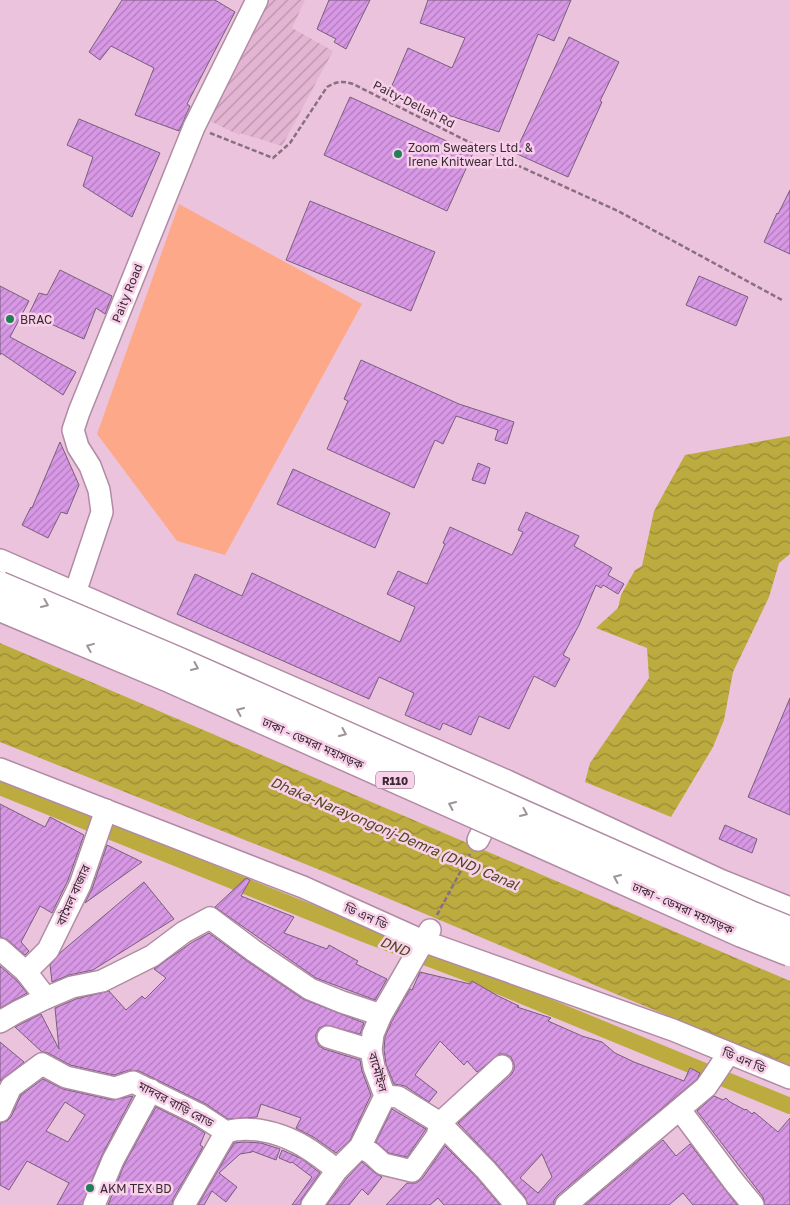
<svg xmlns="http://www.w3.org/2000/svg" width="790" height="1205" font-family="'Golos Text','Noto Sans Bengali',sans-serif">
  <defs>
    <pattern id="industrial-furrows" width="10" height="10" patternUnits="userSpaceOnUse" patternTransform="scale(1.25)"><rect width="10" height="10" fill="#e3b5d2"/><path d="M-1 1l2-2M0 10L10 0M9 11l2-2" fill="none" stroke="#b993ab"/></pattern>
    <pattern id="water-waves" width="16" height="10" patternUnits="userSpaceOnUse" patternTransform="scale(1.25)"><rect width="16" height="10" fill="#bcab3f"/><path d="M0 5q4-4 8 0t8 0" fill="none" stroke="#9a8b35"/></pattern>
    <pattern id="building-hatch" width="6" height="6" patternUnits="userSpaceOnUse" patternTransform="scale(1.25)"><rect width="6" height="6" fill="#d898e6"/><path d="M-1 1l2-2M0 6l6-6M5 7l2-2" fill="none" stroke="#b07cbb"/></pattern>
  </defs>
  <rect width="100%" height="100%" fill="#ebc3dc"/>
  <polygon fill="url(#industrial-furrows)" points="261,0 305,0 292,28 333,51 282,146 240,133 239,135 204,118"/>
  <polygon fill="#fea88a" points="179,204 362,304 225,555 177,541 97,434"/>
  <g fill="url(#water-waves)">
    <polygon points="790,436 790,554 779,563 769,597 733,672 724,720 713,747 671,817 585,782 590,763 649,678 647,648 596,628 618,608 621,595 635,570 642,566 654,511 685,455"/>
    <polygon points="0,643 790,981 790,1067 325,872 0,742"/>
  </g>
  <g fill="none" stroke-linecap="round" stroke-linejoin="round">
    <polyline stroke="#bcab3f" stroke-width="16" points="0,787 364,934 464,972 790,1106"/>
  </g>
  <g fill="url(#building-hatch)" stroke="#775f7d" fill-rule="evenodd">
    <polygon points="122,0 215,0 235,12 187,104 190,106 179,131 135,115 154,68 111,46 100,60 89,52"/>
    <polygon points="329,0 370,0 346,49 334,42 336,39 317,29"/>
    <polygon points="428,0 571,0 554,41 538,34 499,132 388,95 408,48 452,68 465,38 420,23"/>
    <polygon points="569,37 619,62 600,101 602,102 568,177 515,153"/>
    <polygon points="350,97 473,153 447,211 324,155"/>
    <polygon points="79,119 160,153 132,217 83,186 93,157 67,145"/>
    <polygon points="790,190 790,254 764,242 777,213 778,214"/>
    <polygon points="310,201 435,252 411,311 286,260"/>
    <polygon points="60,270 112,296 105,314 96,308 84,339 29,314 39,293 47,295"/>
    <polygon points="699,276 748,297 736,326 686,305"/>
    <polygon points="0,286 29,301 10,337 76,372 63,395 1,353 0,355"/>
    <polygon points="361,360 459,404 514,422 507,444 495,440 498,430 456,416 443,444 435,440 414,488 327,449 348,401 344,399"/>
    <polygon points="60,442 79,485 67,514 61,512 48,538 22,525 31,507 32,508"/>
    <polygon points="478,463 490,468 485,484 472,480"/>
    <polygon points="293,469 390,513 375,548 277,504"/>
    <polygon points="526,512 579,536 574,546 612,568 608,575 624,584 618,594 603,585 601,588 596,585 579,625 563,655 570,659 555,687 534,676 509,729 479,716 471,735 443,723 440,730 405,715 414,693 379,677 369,699 177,614 195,574 242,596 252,573 400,642 415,607 387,594 398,571 427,584 445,544 443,543 450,527 512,555 523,532 518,530"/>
    <polygon points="790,698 790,815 748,797"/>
    <polygon points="0,804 45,827 50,817 84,835 68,880 52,913 40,906 21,942 29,951 25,955 8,940 0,937"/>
    <polygon points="725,825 757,839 752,853 719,839"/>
    <polygon points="107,845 142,862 85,903 92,889"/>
    <polygon points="246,878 250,880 241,896 294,917 284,933 327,949 329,945 358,961 356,964 387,979 375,1000 316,978 215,907"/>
    <polygon points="144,882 174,919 93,970 69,975 52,982 50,965 61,952"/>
    <polygon points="209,933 247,961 303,999 364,1023 360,1034 326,1025 319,1028 316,1034 316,1040 319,1046 324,1049 360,1060 362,1071 371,1095 350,1140 336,1153 315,1138 296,1128 301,1118 261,1104 257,1117 228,1119 206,1104 139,1071 129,1070 114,1075 70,1065 48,1053 42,1052 15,1027 41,1014 59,1049 55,1008 76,999 109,991 126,1010 142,996 145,999 166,978 154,969 191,943"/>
    <polygon points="0,966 17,981 27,993 0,1008"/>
    <path d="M420 972 470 984 472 981 498 996 519 1006 517 1007 551 1018 548 1021 582 1036 602 1042 615 1053 634 1062 684 1081 690 1068 700 1073 697 1079 558 1195 554 1200V1205H528L525 1197 495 1162 458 1123 511 1075 514 1070V1064L511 1057 505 1054H499L477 1072 467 1061 464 1065 440 1041 415 1075 437 1092 429 1102 405 1086 394 1084 386 1064 384 1050 385 1037 392 1021 410 989 412 990ZM542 1154 552 1177 538 1193 520 1178Z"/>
    <polygon points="0,1042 24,1062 0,1081"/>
    <path d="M43 1079 63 1089 112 1100 133 1096 102 1155 82 1205H57L69 1183 27 1161 9 1190 0 1185V1123L7 1121 11 1117 21 1095ZM65 1102 85 1115 68 1142 46 1131Z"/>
    <polygon points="714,1096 723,1100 726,1098 730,1102 745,1110 746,1109 752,1114 754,1112 778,1132 790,1118 790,1205 765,1205 763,1197 697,1111"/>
    <polygon points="156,1107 194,1126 205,1133 200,1145 203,1147 173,1199 172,1205 108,1205 124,1165"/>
    <polygon points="392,1109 426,1129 407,1157 389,1153 376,1142"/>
    <polygon points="663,1140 676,1156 690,1144 737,1205 693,1205 683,1193 669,1205 585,1205"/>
    <polygon points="244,1142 261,1143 280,1149 276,1160 252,1151 252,1152 240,1154 219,1173 237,1187 226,1202 212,1191 204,1205 198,1205 234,1143"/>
    <polygon points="445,1146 477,1178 500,1205 444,1205 438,1198 430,1205 386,1205 407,1183 416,1183 422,1179"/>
    <polygon points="282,1150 302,1159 320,1173 302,1198 300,1205 292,1205 312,1177 292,1162 291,1163 279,1158"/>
    <polygon points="362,1162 375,1173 382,1177 368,1195 362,1189 349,1205 327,1205 347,1178"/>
  </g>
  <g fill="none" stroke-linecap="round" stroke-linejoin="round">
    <g stroke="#b08ba3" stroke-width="24">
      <g id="minor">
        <polyline points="0,560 507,781 720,880 790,908"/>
        <polyline points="75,593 102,512 99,490 90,466 78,447 73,430 79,412 194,127 257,0"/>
        <polyline points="0,769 303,887 423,941 673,1030 790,1078"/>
        <polyline points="478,840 495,806"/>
        <polyline points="0,949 26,972 46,998"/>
        <polyline points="26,972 48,950 80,885 106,810"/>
        <polyline points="0,1022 17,1012 46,998 72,987 102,981 152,956 184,932 210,918 254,951 310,989 342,1002 381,1015"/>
        <polyline points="328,1037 371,1050"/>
        <polyline points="385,1096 398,1097 440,1123 486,1170 516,1205"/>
        <polyline points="680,1110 734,1182 753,1205"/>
        <path d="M0 1111 11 1087 42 1064 66 1077 115 1088 133 1082 200 1115 226 1132C249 1125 277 1132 298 1143 312 1150 325 1161 337 1170"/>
        <polyline points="360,1147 371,1153 383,1164 412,1171 437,1136 440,1123 502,1066"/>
        <polyline points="94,1205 113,1160 151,1090"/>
        <polyline points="184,1205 226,1132"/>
        <polyline points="312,1205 337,1170 360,1147 385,1096 374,1067 371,1050 373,1034 381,1015 430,930"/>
        <polyline points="566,1205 706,1087 729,1053"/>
      </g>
    </g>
    <g stroke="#896f7f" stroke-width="2.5" stroke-dasharray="5 2.5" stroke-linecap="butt">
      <path d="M210 133 273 158 290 143 327 87C337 81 343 81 353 84L499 157 618 211 782 300"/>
      <polyline points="437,915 470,854"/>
    </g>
    <use href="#minor" stroke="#fff" stroke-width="21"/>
    <g stroke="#b08ba3" stroke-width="29" stroke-linecap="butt">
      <g id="major-bridge">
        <polyline points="0,585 175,659 750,914 790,930"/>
        <polyline points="0,608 167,678 742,934 790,953"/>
      </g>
    </g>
    <use href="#major-bridge" stroke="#fff" stroke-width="26"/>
  </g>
  <defs><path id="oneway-chevron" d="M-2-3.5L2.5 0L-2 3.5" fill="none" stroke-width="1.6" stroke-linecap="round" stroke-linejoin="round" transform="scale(1.25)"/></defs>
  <g stroke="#9c9499">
    <use href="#oneway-chevron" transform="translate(45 604) rotate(23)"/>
    <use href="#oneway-chevron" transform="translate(90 647) rotate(-158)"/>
    <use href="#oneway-chevron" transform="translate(195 667) rotate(24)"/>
    <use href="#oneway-chevron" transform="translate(240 711) rotate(-156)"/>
    <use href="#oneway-chevron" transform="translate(343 733) rotate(24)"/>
    <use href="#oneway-chevron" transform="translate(452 805) rotate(-156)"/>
    <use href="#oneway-chevron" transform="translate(524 813) rotate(24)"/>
    <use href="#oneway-chevron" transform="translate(617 878) rotate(-156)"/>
  </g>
  <g fill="#218058" stroke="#f8d0e9" stroke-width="2">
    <circle cx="398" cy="154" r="5"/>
    <circle cx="10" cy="319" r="5"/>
    <circle cx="90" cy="1188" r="5"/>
  </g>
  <g text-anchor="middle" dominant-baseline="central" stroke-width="5" stroke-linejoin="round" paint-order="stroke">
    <rect fill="#f8d0e9" stroke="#725c6a" stroke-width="1" x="376" y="771.5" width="38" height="17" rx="4"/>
    <g font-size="11" font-weight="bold" fill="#392a33">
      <text x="395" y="780">R110</text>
    </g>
    <g font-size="12" fill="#392a33" stroke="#f8d0e9">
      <text transform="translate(414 104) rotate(27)">Paity-Dellah Rd</text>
      <text transform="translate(127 293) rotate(-68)">Paity Road</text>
      <text transform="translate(313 743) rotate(24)">ঢাকা - ডেমরা মহাসড়ক</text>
      <text transform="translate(73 895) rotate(-66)">বামৈল বাজার</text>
      <text transform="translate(683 908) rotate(24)">ঢাকা - ডেমরা মহাসড়ক</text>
      <text transform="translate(366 916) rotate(24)">ডি এন ডি</text>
      <text transform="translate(744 1060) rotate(23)">ডি এন ডি</text>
      <text transform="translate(378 1072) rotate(74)">বামৌইল</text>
      <text transform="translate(176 1104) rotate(28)">মাদবর বাড়ি রোড</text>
    </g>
    <g font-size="12" fill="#392a33" stroke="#f8d0e9" text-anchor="start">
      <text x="408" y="147">Zoom Sweaters Ltd. &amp;<tspan x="408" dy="14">Irene Knitwear Ltd.</tspan></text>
      <text x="20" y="319">BRAC</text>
      <text x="100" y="1188">AKM TEX BD</text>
    </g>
    <g font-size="14" font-style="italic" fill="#50491e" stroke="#f8d0e9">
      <text transform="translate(395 833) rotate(23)">Dhaka-Narayongonj-Demra (DND) Canal</text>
      <text transform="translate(395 946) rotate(22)">DND</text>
    </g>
  </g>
</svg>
